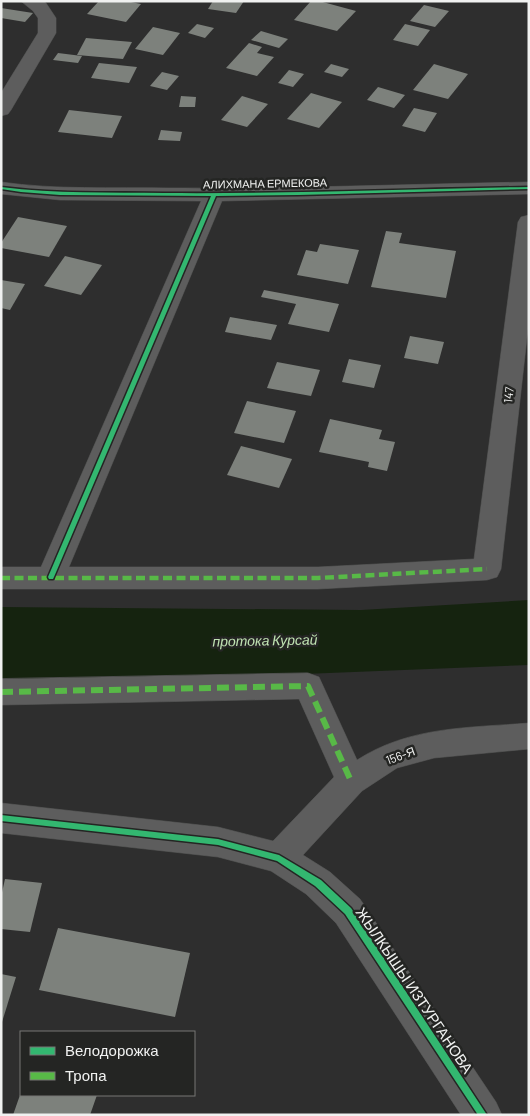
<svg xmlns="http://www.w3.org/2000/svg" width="530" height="1116" font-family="Barlow,sans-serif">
  <rect width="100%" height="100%" fill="#2e2e2e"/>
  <polygon fill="#15230f" points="529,600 529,665 251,676 1,681 1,607 361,610"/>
  <g fill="#7d817c">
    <polygon points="99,1 126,1 141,4 126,22 87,14"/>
    <polygon points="213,1 244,1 236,13 208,9"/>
    <polygon points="311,1 319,1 356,11 337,31 294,20"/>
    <polygon points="424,5 449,11 435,27 410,21"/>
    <polygon points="1,8 33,13 25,22 1,18"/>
    <polygon points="197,24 214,28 205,38 188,33"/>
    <polygon points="405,24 430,30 418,46 393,40"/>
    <polygon points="153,27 180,33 163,55 135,49"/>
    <polygon points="261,31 288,39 279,48 251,40"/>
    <polygon points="86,38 132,42 123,59 77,55"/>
    <polygon points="249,43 262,47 257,53 274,57 257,76 226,68"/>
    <polygon points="58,53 82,56 78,63 53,60"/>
    <polygon points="99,63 137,67 129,83 91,78"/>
    <polygon points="331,64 349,69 342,77 324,72"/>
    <polygon points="434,64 468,74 448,99 413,90"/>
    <polygon points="289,70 304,74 293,87 278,83"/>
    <polygon points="162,72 179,76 167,90 150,86"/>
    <polygon points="378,87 405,95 394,108 367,100"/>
    <polygon points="311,93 342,102 319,128 287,119"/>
    <polygon points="181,96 196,97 195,107 179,107"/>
    <polygon points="242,96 268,104 247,127 221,120"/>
    <polygon points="414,108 437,113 425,132 402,126"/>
    <polygon points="69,110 122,116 112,138 58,132"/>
    <polygon points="161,130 182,132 180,141 158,140"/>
    <polygon points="18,217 67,226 49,257 1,248 1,243"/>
    <polygon points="386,231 402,233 399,243 456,251 446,298 371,287"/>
    <polygon points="320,244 359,250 348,284 297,275 306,250 317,252"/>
    <polygon points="65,256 102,265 81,295 44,286"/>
    <polygon points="1,280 25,284 10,310 1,308"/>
    <polygon points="264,290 339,304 329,332 288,324 296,304 261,297"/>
    <polygon points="230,317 277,325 271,340 225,332"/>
    <polygon points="410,336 444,342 438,364 404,358"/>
    <polygon points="349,359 381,365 374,388 342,382"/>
    <polygon points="277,362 320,370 311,396 267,388"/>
    <polygon points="247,401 296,411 284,443 234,433"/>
    <polygon points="330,419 382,430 379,439 395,442 387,471 368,467 369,462 319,452"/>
    <polygon points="241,446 292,459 279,488 227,475"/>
    <polygon points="5,879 42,883 30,932 1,929 1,897"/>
    <polygon points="58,928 190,953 175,1017 39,990"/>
    <polygon points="1,974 16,977 2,1022 1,1022"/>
    <polygon points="20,1095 97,1095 90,1115 13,1115"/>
  </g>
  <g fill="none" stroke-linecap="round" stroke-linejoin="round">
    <g stroke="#4a4b4a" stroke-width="1">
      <g id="minor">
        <polygon points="21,1 43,1 46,3 56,18 56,33 11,110 8,114 1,116 1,93 38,33 38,18 33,11"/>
        <path d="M1 182C57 190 112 187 168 188 288 189 409 184 529 182V194L222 201 69 567H318L474 559 518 222 521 217 529 215V320L501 569 497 577 487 580 318 589H1V567H41L201 201 60 200 1 194Z"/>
        <path d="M308 673 319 677 357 760C410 726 468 728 529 723V749L434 758 397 768 362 791 303 855 330 872 360 899 496 1102 502 1115H461L336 923 306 894 271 871 218 857 1 833V803L218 827 273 841 334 777 299 699 1 705V679Z"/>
      </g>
    </g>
    <use href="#minor" fill="#5d5d5d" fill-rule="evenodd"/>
    <polyline stroke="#58b947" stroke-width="4.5" stroke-dasharray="9 4.5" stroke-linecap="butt" points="1,578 318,578 487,569"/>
    <polyline stroke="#58b947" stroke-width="6" stroke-dasharray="12 6" stroke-linecap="butt" points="1,692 308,686 351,781"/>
    <g stroke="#242523" stroke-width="3">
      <g id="cycleway">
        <path d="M1 187C56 194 110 192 164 193 286 194 407 189 529 187V189L298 195 216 196 54 577 53 579H49L48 577 211 196 60 195 21 192 1 189Z"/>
        <polygon points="1,815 218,839 279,855 321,880 351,908 487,1115 478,1115 345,914 315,886 277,861 218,845 1,821"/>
      </g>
    </g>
    <use href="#cycleway" fill="#33b770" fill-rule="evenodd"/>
  </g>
  <g text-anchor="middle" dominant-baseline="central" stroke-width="5" stroke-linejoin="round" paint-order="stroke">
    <g font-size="11" fill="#f0f1f0" stroke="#242523">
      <text transform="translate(265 183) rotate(-1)">АЛИХМАНА ЕРМЕКОВА</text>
    </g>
    <g font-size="12" fill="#f0f1f0" stroke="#242523">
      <text transform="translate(508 395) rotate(-83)">147</text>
      <text transform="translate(400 755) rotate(-20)">156-Я</text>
    </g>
    <g font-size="14" font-style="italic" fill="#c0e3b3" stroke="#242523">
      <text transform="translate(265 640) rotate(-1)">протока Курсай</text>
    </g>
    <g font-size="15" fill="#f0f1f0" stroke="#242523">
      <text transform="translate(415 990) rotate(56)">ЖЫЛКЫШЫ ИЗТУРГАНОВА</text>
    </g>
  </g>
  <rect width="530" height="1116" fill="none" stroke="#f0f1f0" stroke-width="5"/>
  <rect x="20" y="1031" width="175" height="65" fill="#242523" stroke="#767775"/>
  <rect x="30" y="1047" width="25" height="8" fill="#33b770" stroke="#767775"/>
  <text x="65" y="1056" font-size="15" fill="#f0f1f0">Велодорожка</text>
  <rect x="30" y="1072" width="25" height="8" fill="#58b947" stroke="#767775"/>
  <text x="65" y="1081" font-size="15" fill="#f0f1f0">Тропа</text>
</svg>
